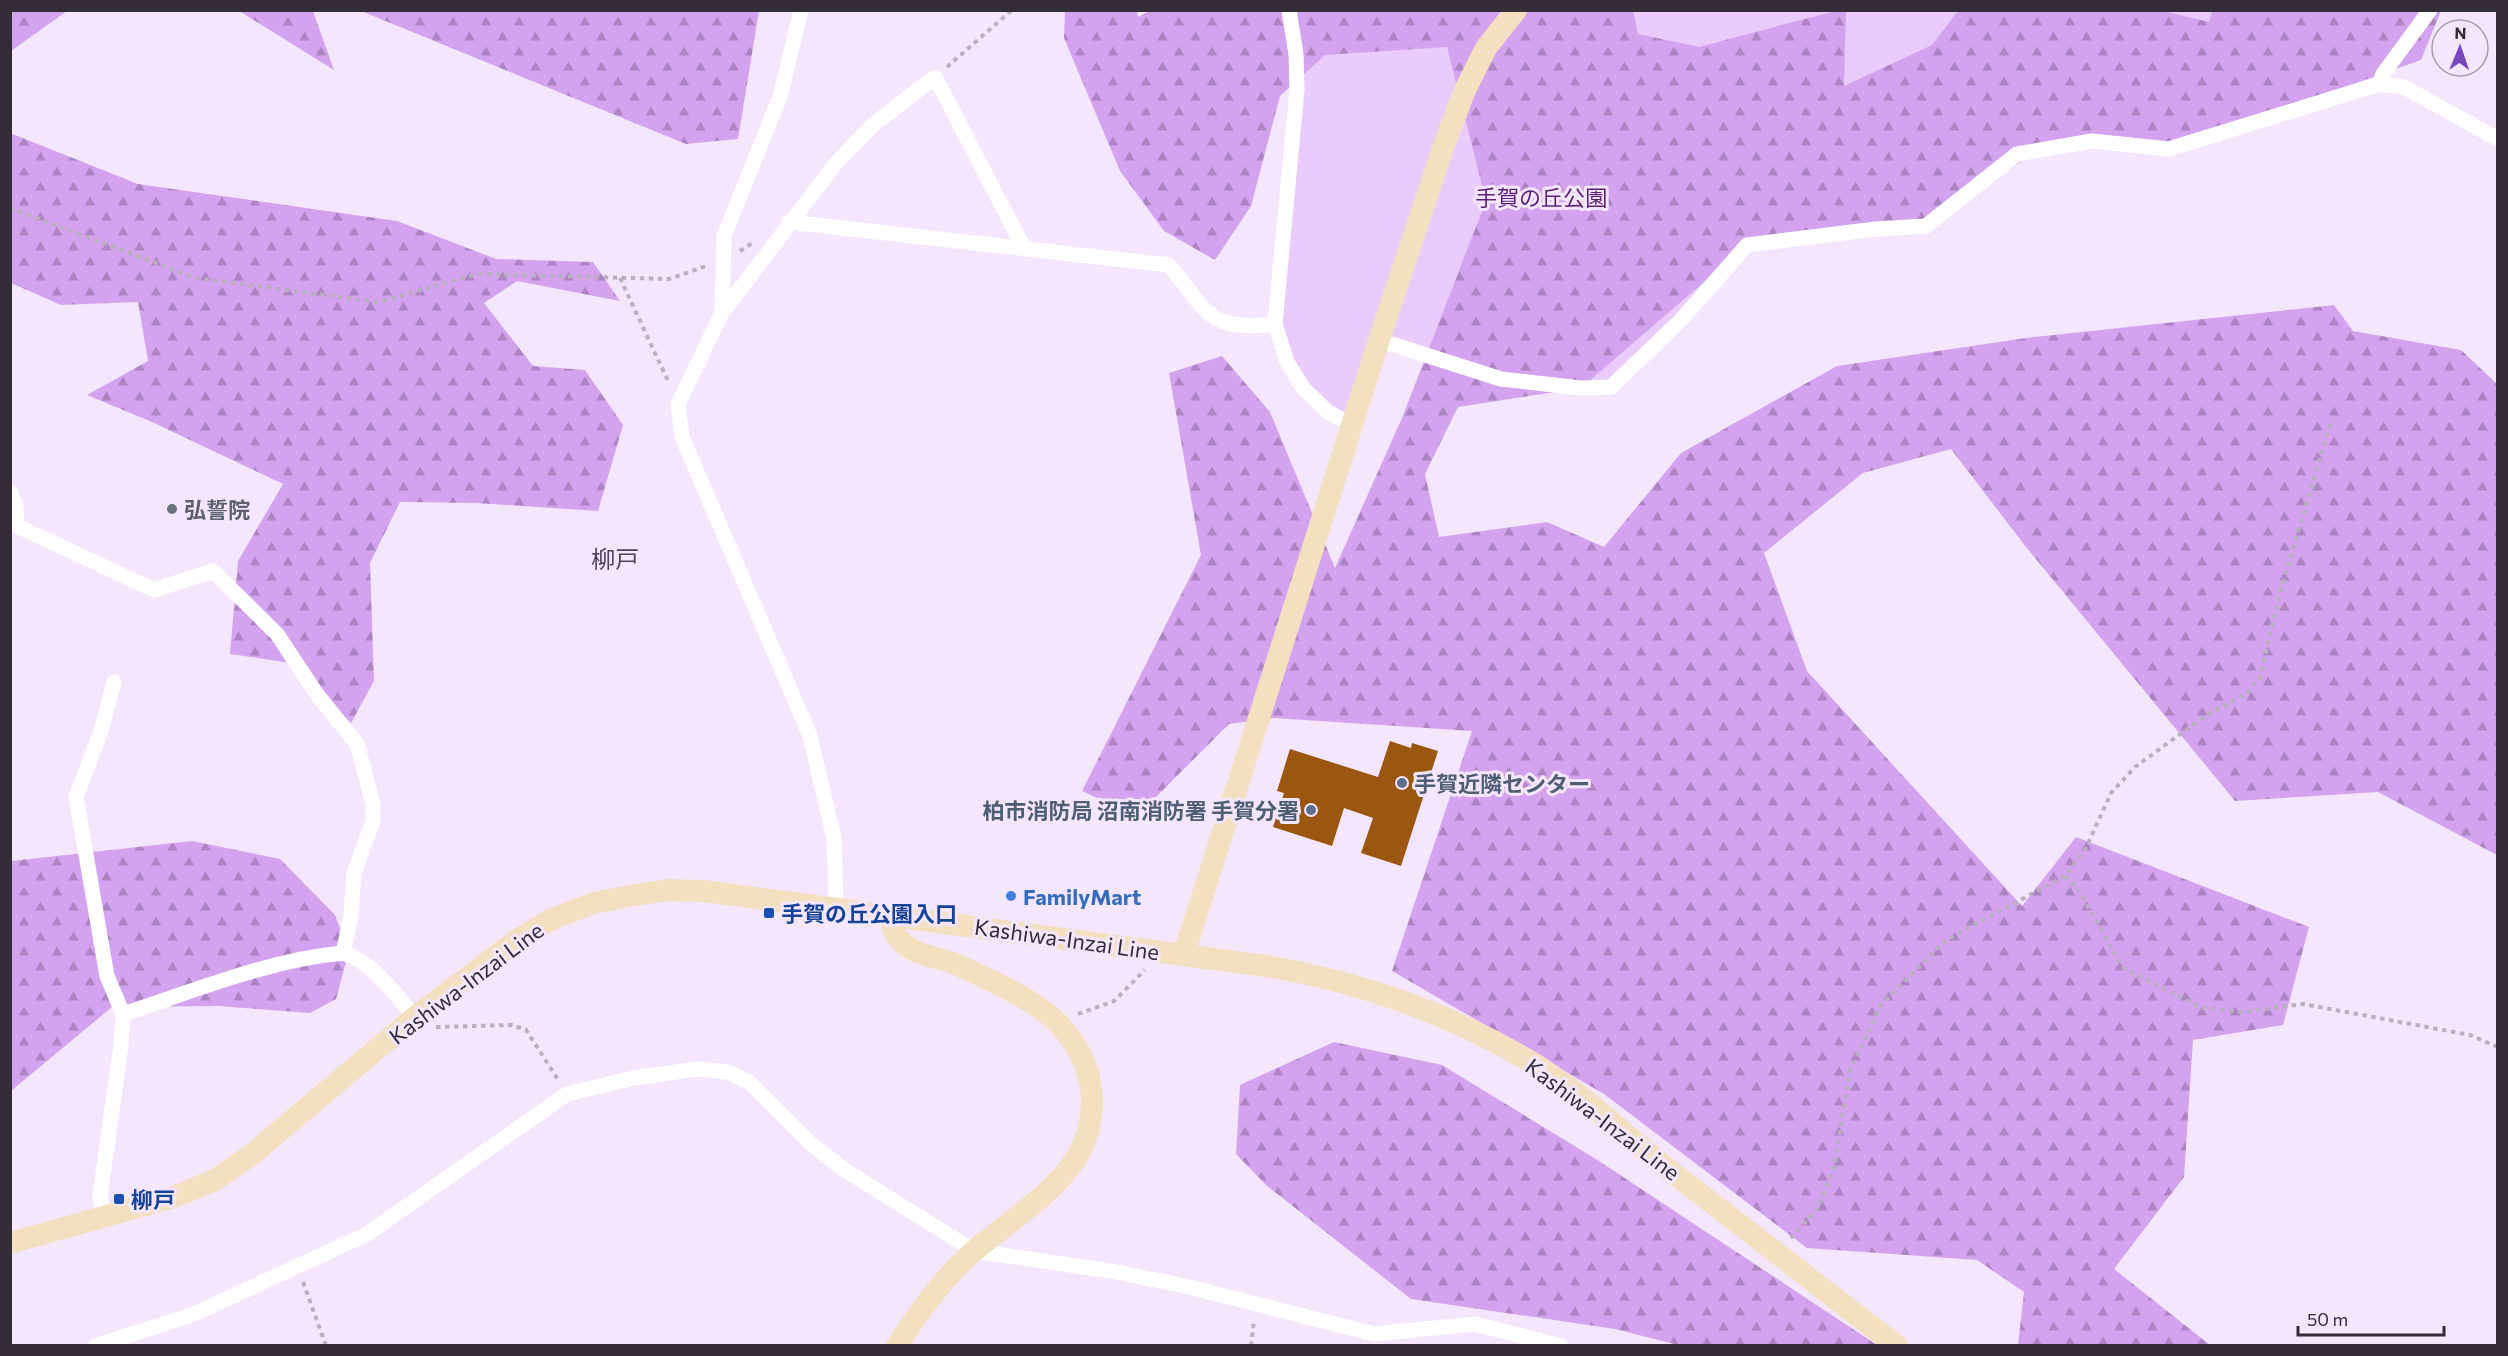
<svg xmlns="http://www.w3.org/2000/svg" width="2508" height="1356" font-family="Commissioner,'Noto Sans JP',sans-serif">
  <defs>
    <pattern id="forest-firs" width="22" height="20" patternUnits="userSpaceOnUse" patternTransform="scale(1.5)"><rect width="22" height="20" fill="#d4a3f0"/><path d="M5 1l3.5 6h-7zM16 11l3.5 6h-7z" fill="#ad85c3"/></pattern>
  </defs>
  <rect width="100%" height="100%" fill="#f4e7fd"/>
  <polygon fill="#e9cbfc" points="1289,11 2430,11 2379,84 2017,154 1747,245 1611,387 1379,340 1351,424 1328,412 1281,346 1297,90"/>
  <g fill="url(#forest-firs)">
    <polygon points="11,10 67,10 67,11 11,51"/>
    <polygon points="1065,10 1137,11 1138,17 1151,10 1633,10 1638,34 1699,47 1835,11 1846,11 1844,86 1932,45 1958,11 2159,10 2209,22 2212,11 2441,11 2421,60 2169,149 2092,141 2038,150 1926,226 1747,245 1581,388 1458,407 1425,474 1439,537 1547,522 1604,547 1681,453 1837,366 2026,338 2334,305 2353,331 2461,350 2497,384 2497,855 2378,792 2235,801 2026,547 1951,449 1863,473 1764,553 1807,671 2022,906 2076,837 2309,927 2283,1025 2193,1040 2184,1177 2114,1269 2210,1345 2018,1345 2024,1292 1977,1260 1807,1248 1604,1094 1392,971 1472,731 1274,718 1229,724 1137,816 1082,791 1201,555 1169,373 1222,356 1270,412 1335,568 1402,418 1486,201 1447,47 1325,55 1280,96 1251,206 1215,260 1164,231 1120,171 1064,38"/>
    <polygon points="239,11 313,11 334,70"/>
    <polygon points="361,11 759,11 738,139 686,144"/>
    <polygon points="10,133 138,184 397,221 496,259 593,262 620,301 517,281 484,303 533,366 585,370 623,425 598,511 476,503 400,502 370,563 374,681 351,723 291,663 230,654 238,561 283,484 152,422 87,395 148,361 138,302 61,305 11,283"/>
    <polygon points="192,841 280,859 335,915 349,951 336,999 310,1013 218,1006 112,1007 11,1091 11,861"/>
    <polygon points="1334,1042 1442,1065 1599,1161 1877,1345 1678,1345 1615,1329 1411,1299 1267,1186 1236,1154 1240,1085"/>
  </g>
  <polygon fill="#9b560f" points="1390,741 1411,748 1412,743 1438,751 1401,866 1361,853 1373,818 1344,808 1332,846 1273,827 1284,793 1277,791 1290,749 1378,777"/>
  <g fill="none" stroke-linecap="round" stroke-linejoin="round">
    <g stroke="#baafc1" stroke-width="4" stroke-dasharray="4.5 4.5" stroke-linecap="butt">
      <polyline points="947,67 1012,10"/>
      <polyline points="10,208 196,278 378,302 477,274 669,279 709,265"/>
      <polyline points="740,251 754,242"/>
      <polyline points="620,278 669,383"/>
      <polyline points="2065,876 2078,889 2123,968 2202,1008 2243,1012 2303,1004 2470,1035 2498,1047"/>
      <polyline points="1078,1014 1114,1001 1145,970"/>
      <polyline points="436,1027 512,1025 526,1030 559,1081"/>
      <polyline points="1791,1238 1817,1209 1834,1168 1850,1070 1880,1006 1946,940 2065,876 2086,848 2111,793 2135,767 2208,714 2246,694 2260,677 2281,589 2332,418"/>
      <polyline points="303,1282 326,1346"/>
      <polyline points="1251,1346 1254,1320"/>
    </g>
    <g stroke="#fff" stroke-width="15">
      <polyline points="801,10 780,97 724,236 722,313 678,404 682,437 810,736 834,838 836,907"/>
      <polyline points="1289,10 1296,54 1297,90 1275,324 1287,362 1304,389 1328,412 1351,424"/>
      <polyline points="2379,84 2383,74 2430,10"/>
      <path d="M789 222 1169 265C1208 312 1208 332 1275 324"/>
      <polyline points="722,313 836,163 874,124 935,77 1024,248"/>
      <polyline points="1379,340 1501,379 1581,388 1611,387 1680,321 1747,245 1876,229 1926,226 2017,154 2092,141 2169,149 2379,84 2404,87 2498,139"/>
      <path d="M10 492 16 505 17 526 154 590 213 571 277 634 316 693 357 744 373 804V821L354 873 351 916 343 953C374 962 395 995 415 1017"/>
      <path d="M123 1014C194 991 268 960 343 953"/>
      <polyline points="104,1217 100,1196 121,1045 123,1014 107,976 76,797 101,731 114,682"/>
      <polyline points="95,1346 192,1315 367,1234 567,1094 634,1078 697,1069 728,1072 749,1082 810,1143 843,1169 974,1251 1111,1271 1185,1286 1374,1334 1475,1324 1561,1346"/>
    </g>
    <g stroke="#f3e0c1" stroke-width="22">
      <path d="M890 916C892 923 892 932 897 937 912 955 932 956 953 963 966 968 978 975 990 980 1038 1003 1078 1027 1090 1082 1095 1106 1090 1136 1077 1157 1051 1197 1010 1220 974 1251 944 1277 919 1311 897 1346"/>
      <polyline points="1184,954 1379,340 1444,145 1465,90 1486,48 1516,10"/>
      <path d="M10 1243 174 1197 215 1180 251 1155 415 1017 517 940 554 918 594 903 629 896 668 890 704 891 1266 966C1359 982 1444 1011 1526 1059 1579 1090 1625 1135 1673 1173 1748 1231 1823 1288 1897 1346"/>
    </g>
  </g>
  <circle fill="#6b7280" stroke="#f4e7fd" stroke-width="2" cx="172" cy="509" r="6"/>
  <g fill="#5c6f8a" stroke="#f4e7fd" stroke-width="2">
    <circle cx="1402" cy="783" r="6"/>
    <circle cx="1311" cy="810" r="6"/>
  </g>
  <circle fill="#3f7fe0" stroke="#f4e7fd" stroke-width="2" cx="1011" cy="896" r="6"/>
  <g fill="#1a4fb4" stroke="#f4e7fd" stroke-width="2">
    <rect x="763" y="907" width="12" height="12" rx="3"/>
    <rect x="113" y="1193" width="12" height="12" rx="3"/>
  </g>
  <g text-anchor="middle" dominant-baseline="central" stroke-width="6" stroke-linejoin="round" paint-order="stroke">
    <g font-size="22" fill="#5c1f78" stroke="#f4e7fd">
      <text x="1541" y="197">手賀の丘公園</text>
    </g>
    <g font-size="22" font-weight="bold" fill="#5b616d" stroke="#f4e7fd" text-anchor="start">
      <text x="184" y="509">弘誓院</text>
    </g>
    <g font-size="22" font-weight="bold" fill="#4e5e75" stroke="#f4e7fd" text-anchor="start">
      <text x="1414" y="783">手賀近隣センター</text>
      <text x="1299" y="810" text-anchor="end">柏市消防局 沼南消防署 手賀分署</text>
    </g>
    <g font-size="22" font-weight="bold" fill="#366cbe" stroke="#f4e7fd" text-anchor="start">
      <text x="1023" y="896">FamilyMart</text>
    </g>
    <g font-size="22" font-weight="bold" fill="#164399" stroke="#f4e7fd" text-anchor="start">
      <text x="781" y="913">手賀の丘公園入口</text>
      <text x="131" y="1199">柳戸</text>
    </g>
    <g font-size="22" fill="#332d37" stroke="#f4e7fd">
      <text transform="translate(1067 939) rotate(8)">Kashiwa-Inzai Line</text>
      <text transform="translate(466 983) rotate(-37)">Kashiwa-Inzai Line</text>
      <text transform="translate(1603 1119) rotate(37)">Kashiwa-Inzai Line</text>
    </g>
    <g font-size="24" fill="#514359" stroke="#f4e7fd">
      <text x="615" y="558">柳戸</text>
    </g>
  </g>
  <rect width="2508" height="1356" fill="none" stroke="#332d37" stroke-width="24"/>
  <g transform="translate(2460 48) rotate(2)"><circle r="28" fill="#f4e7fd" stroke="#a79dae" stroke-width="1.5"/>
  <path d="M0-4.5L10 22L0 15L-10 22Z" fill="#7747be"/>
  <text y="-9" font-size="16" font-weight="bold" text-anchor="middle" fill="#332d37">N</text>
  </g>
  <path d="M2298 1326v9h146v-9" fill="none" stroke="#332d37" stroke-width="3"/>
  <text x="2307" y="1326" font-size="18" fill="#332d37" stroke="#f4e7fd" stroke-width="4.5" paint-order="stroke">50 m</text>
</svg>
